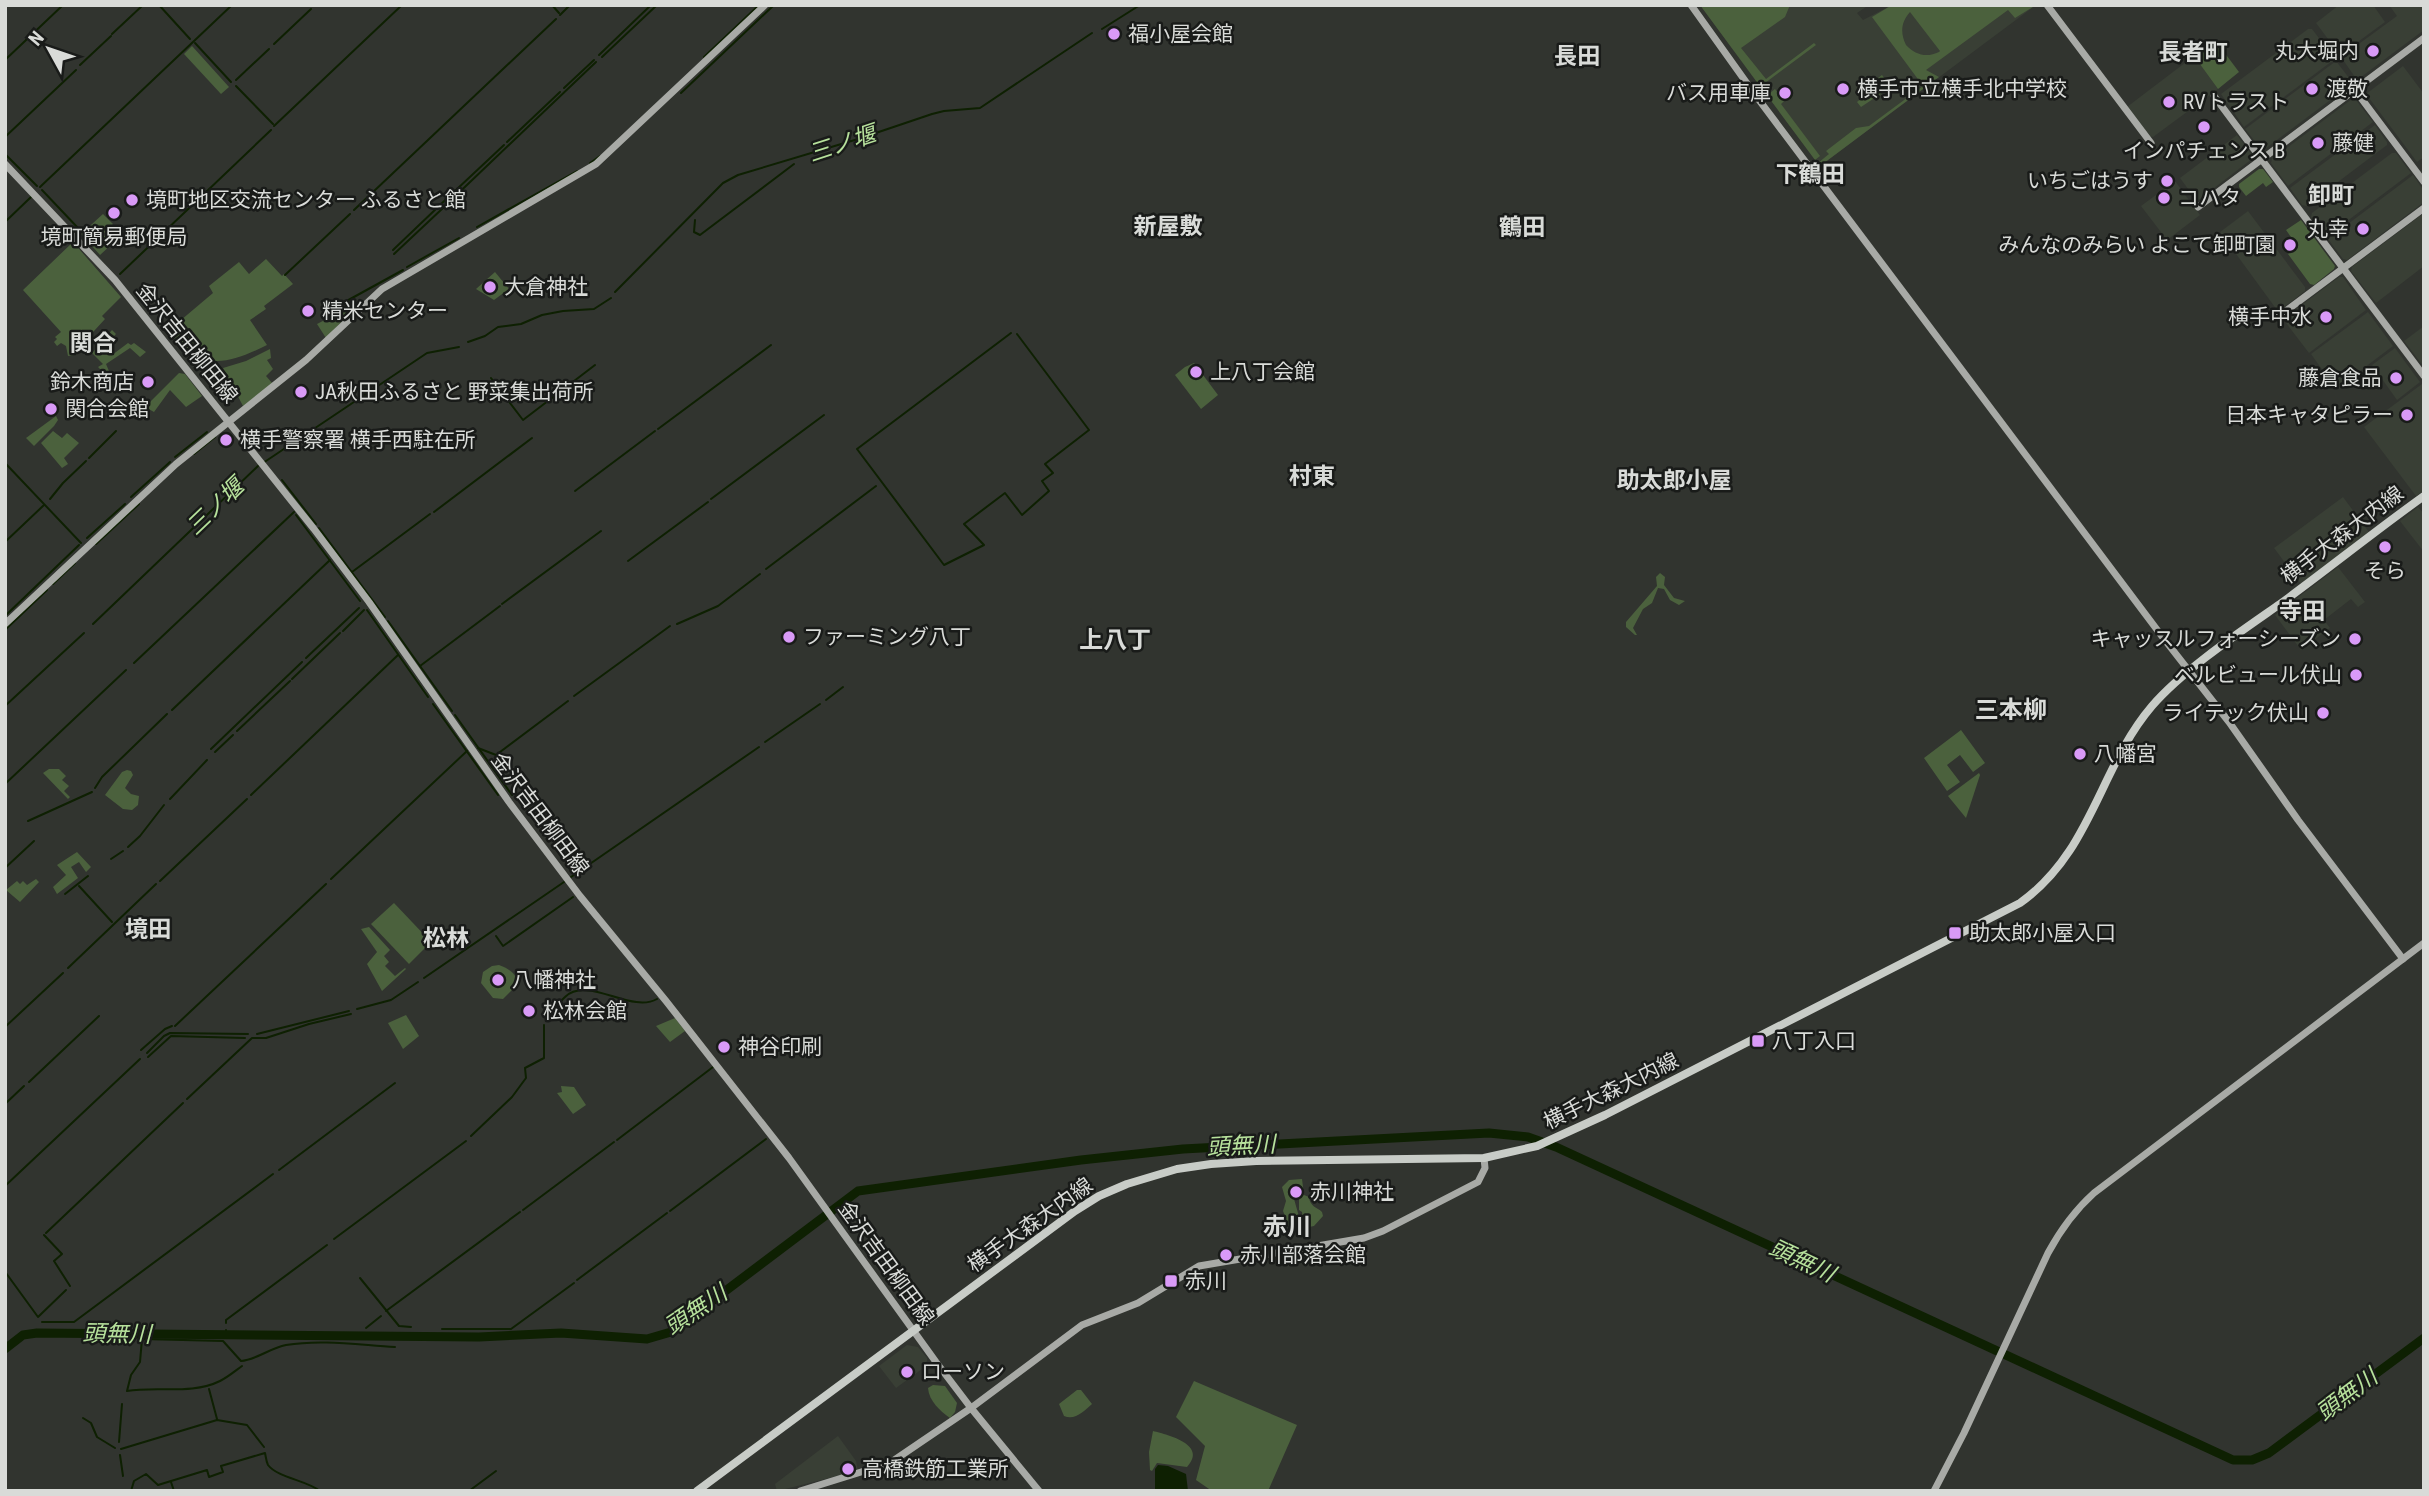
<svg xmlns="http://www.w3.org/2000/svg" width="2429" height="1496" font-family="'Roboto Condensed','Noto Sans JP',sans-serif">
  <rect width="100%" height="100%" fill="#31342f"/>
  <g fill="#393f35">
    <polygon points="1700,5 1869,5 1857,13 1863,20 1892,5 2036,5 1820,166"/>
    <polygon points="2339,5 2373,5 2385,22 2340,55 2316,23"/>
    <polygon points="2389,5 2424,5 2424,30 2357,80 2341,57 2397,16"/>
    <polygon points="2308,29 2312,29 2335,59 2244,127 2221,94"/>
    <polygon points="2194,56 2218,89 2153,137 2149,136 2127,107"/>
    <polygon points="2336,61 2353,83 2265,149 2261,149 2245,129"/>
    <polygon points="2403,66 2424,94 2424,157 2417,162 2366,94"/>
    <polygon points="2352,99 2356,100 2373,122 2288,186 2271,163 2272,159"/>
    <polygon points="2375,125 2387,142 2387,145 2306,206 2302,205 2290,188"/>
    <polygon points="2237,135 2252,155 2252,159 2197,201 2180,178"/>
    <polygon points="2392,153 2396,153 2411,173 2326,237 2311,217 2312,213"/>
    <polygon points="2413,175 2424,191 2424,202 2347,260 2343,259 2328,239"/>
    <polygon points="2175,181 2200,215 2167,240 2141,206"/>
    <polygon points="2248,211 2305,287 2305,291 2280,310 2277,310 2220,232"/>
    <polygon points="2424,213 2424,266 2376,303 2351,271 2352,267"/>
    <polygon points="2339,277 2343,277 2366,310 2309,353 2283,319"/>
    <polygon points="2368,312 2393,346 2336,389 2311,354"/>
    <polygon points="2424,326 2424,367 2404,341"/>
    <polygon points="2395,348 2420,382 2397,400 2372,365"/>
    <polygon points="2422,384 2424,386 2424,491 2416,496 2364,427"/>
    <polygon points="2343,497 2369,532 2301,584 2274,548"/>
    <polygon points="2418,507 2424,514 2424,552 2400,521"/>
    <polygon points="2338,567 2365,602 2358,607 2351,599 2324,620 2330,628 2301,650 2275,615"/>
    <polygon points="907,1345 918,1347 927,1358 927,1361 922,1369 896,1388 879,1366"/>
    <polygon points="838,1436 856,1461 858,1471 777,1491 775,1484"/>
  </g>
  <g fill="#4b613d" fill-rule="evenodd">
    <polygon points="1700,5 1790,5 1785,17 1741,48 1766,79 1814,43 1816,45 1765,83 1759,85"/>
    <path d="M1892 5H2036L2015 18 2008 10 1926 70 1939 77 1820 166 1818 163 1829 154 1826 151 1856 128 1869 126 1923 86 1872 17ZM1910 12 1940 51 1939 52C1927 58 1915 55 1906 45 1900 33 1901 22 1910 12Z"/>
    <polygon points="2215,40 2239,72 2218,89 2194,56"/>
    <polygon points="192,46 229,87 221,94 184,54"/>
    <polygon points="1882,75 1891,87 1861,107 1857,102 1865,95 1866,87"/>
    <polygon points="1775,89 1784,101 1781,104 1820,156 1815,160 1769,98 1770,93"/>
    <polygon points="2259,169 2263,169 2273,182 2266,187 2263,183 2246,196 2239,187 2239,184"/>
    <polygon points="103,214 113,224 103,234 112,244 100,255 81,234"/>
    <polygon points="2301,220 2335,266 2334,269 2314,285 2310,284 2288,254 2298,247 2286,230"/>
    <polygon points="73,242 121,297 102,316 105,319 83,343 86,346 76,355 68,356 66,346 61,343 57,346 54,342 57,339 55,337 61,332 23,290"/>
    <path d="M266 259 282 276 284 274 293 284 264 306 266 309 250 320 267 345C225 366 200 371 168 331L213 293 209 286 239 262 249 274Z"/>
    <polygon points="495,272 509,289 494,300 476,289"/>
    <polygon points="346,309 349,314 326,338 317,324"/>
    <polygon points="112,330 116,334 98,353 99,355 108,351 112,355 128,343 131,345 134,343 146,352 140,357 130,348 106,364 109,371 105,374 98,367 103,364 92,353"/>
    <polygon points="270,349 271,358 267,360 273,369 266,376 273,384 243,406 223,368 246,361"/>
    <polygon points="1194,363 1218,395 1201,409 1175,375 1185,367"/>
    <polygon points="179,373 185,374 202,396 186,407 170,390 154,412 145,407"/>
    <polygon points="56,416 58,420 54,426 34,446 26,438"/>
    <polygon points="53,431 62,438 67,433 79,443 64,458 68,464 62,468 41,443"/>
    <polygon points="1660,573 1665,577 1664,585 1674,598 1685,601 1679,605 1670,600 1664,589 1658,588 1652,603 1643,609 1633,628 1637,635 1635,635 1626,627 1626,622 1657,586 1656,577"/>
    <polygon points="1961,730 1985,763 1973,772 1960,755 1947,765 1960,782 1947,791 1924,758"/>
    <polygon points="49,769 59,769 66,776 62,780 69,786 64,791 70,797 68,799 43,773"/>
    <polygon points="127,770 131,771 133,775 125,788 131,794 139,796 138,805 132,810 123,809 105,795 122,772"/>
    <polygon points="1979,773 1980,775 1966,818 1948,796"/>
    <polygon points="77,852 91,867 86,872 79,862 71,867 78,878 57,894 53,887 66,875 57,865"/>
    <polygon points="36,879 39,882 20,902 6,890 17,881 20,884 23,881 27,885"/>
    <polygon points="394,903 431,942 409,964 371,924"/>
    <polygon points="369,927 390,950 384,956 389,962 385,966 395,976 405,968 406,969 382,991 367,964 377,952 361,929"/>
    <path d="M499 965C509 969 516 973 518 984L503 999 493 998 481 983 483 972 492 966Z"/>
    <polygon points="406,1015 419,1036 403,1049 388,1023"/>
    <polygon points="675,1018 685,1031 670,1042 656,1026"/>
    <polygon points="561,1086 574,1087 586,1105 573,1114 557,1093 562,1092"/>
    <path d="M1302 1179 1304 1195 1309 1197C1310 1207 1317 1207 1322 1212L1323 1216 1314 1226 1304 1228 1302 1212 1299 1210V1189L1295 1185 1290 1196 1294 1199 1300 1220 1296 1229 1282 1223 1285 1216 1283 1211 1286 1201 1282 1187 1289 1180Z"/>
    <polygon points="1194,1381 1297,1425 1268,1491 1212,1491 1196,1480 1205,1446 1176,1417"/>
    <path d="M933 1385 945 1386 957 1403 955 1412 950 1418C940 1411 929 1401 928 1388Z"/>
    <path d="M1077 1390H1081L1092 1404C1084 1411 1075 1421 1064 1416L1059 1404Z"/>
    <path d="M1153 1431C1169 1435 1208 1445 1187 1467L1157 1463 1152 1471 1150 1470 1149 1452Z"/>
  </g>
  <polygon fill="#0e2002" points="1158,1465 1168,1466 1186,1474 1188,1491 1155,1491 1155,1469"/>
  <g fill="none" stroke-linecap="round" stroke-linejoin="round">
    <g stroke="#0e2002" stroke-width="2">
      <polyline points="159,5 190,39"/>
      <polyline points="552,5 559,13"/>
      <polyline points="560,15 570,5"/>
      <polyline points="1102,29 1140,5"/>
      <polyline points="112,34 143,5"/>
      <polyline points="195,43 231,82"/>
      <polyline points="274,44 311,9"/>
      <polyline points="599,55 651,5"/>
      <polyline points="602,57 657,5"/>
      <polyline points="704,57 759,5"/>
      <polyline points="5,60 63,5"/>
      <polyline points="80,65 111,36"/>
      <polyline points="236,80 269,49"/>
      <polyline points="236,86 273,124"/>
      <polyline points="564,88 594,60"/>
      <polyline points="681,93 774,5"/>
      <polyline points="274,126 402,5"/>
      <polyline points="5,137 76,70"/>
      <polyline points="507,142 560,92"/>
      <polyline points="5,154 37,186"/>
      <polyline points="590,163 600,156"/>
      <polyline points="40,187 232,5"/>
      <polyline points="42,190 78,228"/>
      <polyline points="440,205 504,145"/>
      <polyline points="446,205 596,62"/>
      <polyline points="354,210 556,19"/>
      <polyline points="695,220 694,232 700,235 794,164"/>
      <polyline points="5,222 31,197"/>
      <polyline points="477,227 577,171"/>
      <polyline points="393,250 438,207"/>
      <polyline points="394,254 443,208"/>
      <polyline points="407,267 459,238"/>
      <polyline points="120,274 271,130"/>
      <polyline points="285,275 350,214"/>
      <polyline points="615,292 723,183 738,175 858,139 932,114 944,111 980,108 1092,33"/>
      <polyline points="323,314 403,270"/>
      <polyline points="1011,333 857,449 944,565 984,545 964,524 1005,493 1022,515 1049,491 1042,481 1053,473 1045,464 1089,430 1017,334"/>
      <polyline points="468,342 485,336 498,327 521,324 542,315 563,311 594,309 611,298"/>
      <polyline points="491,378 523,420 595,365"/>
      <polyline points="658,429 771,345"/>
      <polyline points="194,454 215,437"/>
      <polyline points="175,457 207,432"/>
      <polyline points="89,458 116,431"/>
      <polyline points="263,463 427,353 459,347"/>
      <polyline points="6,464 81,543"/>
      <polyline points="282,480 316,524"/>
      <polyline points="575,491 655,431"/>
      <polyline points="131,497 170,462"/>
      <polyline points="50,499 63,483 86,461"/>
      <polyline points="711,499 824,415"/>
      <polyline points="434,512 532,438"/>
      <polyline points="296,515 360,601"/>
      <polyline points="319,528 385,617"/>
      <polyline points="87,538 125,504"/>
      <polyline points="5,542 44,505"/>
      <polyline points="96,544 139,504"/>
      <polyline points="628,561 708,502"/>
      <polyline points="766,569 876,486"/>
      <polyline points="352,572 430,514"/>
      <polyline points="53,584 75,563"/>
      <polyline points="502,604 601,531"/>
      <polyline points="367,610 428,697"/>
      <polyline points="5,616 79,545"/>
      <polyline points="388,621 452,711"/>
      <polyline points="93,624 258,466"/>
      <polyline points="677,624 718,606 760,574"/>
      <polyline points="5,630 47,590"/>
      <polyline points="343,631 364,610"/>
      <polyline points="306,658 359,608"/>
      <polyline points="134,663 294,512"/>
      <polyline points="420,666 500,606"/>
      <polyline points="292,679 340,633"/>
      <polyline points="574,696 670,626"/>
      <polyline points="826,700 843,687"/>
      <polyline points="433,704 498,795"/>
      <polyline points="5,706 84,633"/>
      <polyline points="172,710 330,560"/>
      <polyline points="455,715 512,795"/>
      <polyline points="237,731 290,681"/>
      <polyline points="765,742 820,704"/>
      <polyline points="478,748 496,755 568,701"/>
      <polyline points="211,749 302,662"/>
      <polyline points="215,752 233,735"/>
      <polyline points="5,784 126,670"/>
      <polyline points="95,788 102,777 167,714"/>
      <polyline points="251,795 398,655"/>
      <polyline points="170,799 207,760"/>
      <polyline points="28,821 92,792"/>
      <polyline points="128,847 140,836 164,805"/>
      <polyline points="111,859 123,851"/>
      <polyline points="5,868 34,841"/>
      <polyline points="571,877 759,747"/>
      <polyline points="331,879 467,751"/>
      <polyline points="160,881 247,799"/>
      <polyline points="79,886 112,922"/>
      <polyline points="65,894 88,876"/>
      <polyline points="496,936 503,946 573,897"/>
      <polyline points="68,968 156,884"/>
      <polyline points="424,978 564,882"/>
      <polyline points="357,1009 391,1000 418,982"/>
      <path d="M548 1019C553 1012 558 1003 565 997 588 975 631 1014 657 999"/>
      <polyline points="175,1026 326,884"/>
      <polyline points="5,1027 63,973"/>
      <polyline points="257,1034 349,1011"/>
      <polyline points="141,1050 165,1029 172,1026"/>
      <polyline points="147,1053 164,1036 170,1033 248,1034"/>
      <polyline points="148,1057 171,1036 245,1038"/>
      <polyline points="29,1082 99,1016"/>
      <polyline points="187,1099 252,1038 266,1038 309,1024 351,1014"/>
      <polyline points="5,1104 24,1086"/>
      <polyline points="471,1136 512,1097 526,1078 525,1068 544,1058 544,1025"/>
      <polyline points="617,1140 713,1067"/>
      <polyline points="279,1170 395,1083"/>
      <polyline points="5,1186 140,1059"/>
      <polyline points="523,1210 614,1142"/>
      <polyline points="670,1211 766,1139"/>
      <polyline points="46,1233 183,1103"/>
      <polyline points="44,1235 62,1254 54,1261 70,1286"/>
      <polyline points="334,1239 466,1141"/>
      <polyline points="6,1273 38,1317 66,1290"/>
      <polyline points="360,1278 399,1326 411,1327"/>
      <polyline points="577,1280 667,1213"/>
      <polyline points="386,1311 520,1212"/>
      <polyline points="42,1322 74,1322 273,1174"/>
      <polyline points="226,1323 226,1320 327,1245"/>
      <polyline points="366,1328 381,1316"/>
      <polyline points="442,1329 511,1329 574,1283"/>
      <polyline points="226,1330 226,1335"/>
      <path d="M242 1366C235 1371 228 1377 220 1381 192 1395 157 1386 127 1391L131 1375 140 1362 142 1339 223 1341 241 1361C256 1360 270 1348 286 1345 322 1339 359 1345 395 1347"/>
      <polyline points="209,1389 217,1419"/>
      <polyline points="83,1418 91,1423 97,1437 115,1448"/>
      <polyline points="119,1442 122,1404"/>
      <polyline points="121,1449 217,1420 247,1425 264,1447"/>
      <polyline points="120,1455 123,1476"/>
      <polyline points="171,1482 174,1491"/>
      <path d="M131 1491 134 1481 146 1474 158 1485 207 1470 209 1477 223 1472 221 1466 265 1453C266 1457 266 1461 268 1465 278 1478 306 1480 320 1491"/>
      <polyline points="469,1491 496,1471"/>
    </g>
    <polyline stroke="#0e2002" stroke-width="9" points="5,1349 23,1335 37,1333 479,1337 561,1333 647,1339 671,1332 858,1191 1081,1160 1183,1149 1489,1133 1528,1137 1556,1147 2233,1460 2252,1460 2269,1453 2424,1338"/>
    <g stroke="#a8aaa6" stroke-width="7">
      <polyline points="1691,5 1756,96 2161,635 2229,722 2298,820 2403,959"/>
      <polyline points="2047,5 2151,143"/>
      <polyline points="2355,90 2424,182"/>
      <polyline points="2214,96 2424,376"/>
      <polyline points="5,164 115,280 314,529 369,602 509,802 580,896 666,1001 789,1158 936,1362 971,1408 1039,1491"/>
      <polyline points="2198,207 2424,38"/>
      <polyline points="2279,316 2424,208"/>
      <polyline points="5,624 176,464 306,360 382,289 596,164 765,5"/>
      <polyline points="800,1491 890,1463 971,1408 1082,1325 1138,1303 1199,1266 1364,1238 1383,1231 1478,1182 1485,1168 1484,1158"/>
      <path d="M1934 1491 1964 1433 2048 1253C2061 1229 2074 1211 2094 1193L2424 943"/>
    </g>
    <path stroke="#c8ccc7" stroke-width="8" d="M697 1491 1075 1211 1099 1196 1127 1184 1177 1169 1211 1164 1256 1161 1484 1158 1537 1146 1605 1115 2020 903C2092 852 2099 768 2152 706 2183 670 2240 632 2280 604 2328 569 2375 531 2424 496"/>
  </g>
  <g fill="#d99af7" stroke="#191b19" stroke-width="2.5">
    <circle cx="1114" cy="34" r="7"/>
    <circle cx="2373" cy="51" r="7"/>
    <circle cx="1843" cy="89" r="7"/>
    <circle cx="2312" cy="89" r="7"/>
    <circle cx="1785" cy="93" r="7"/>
    <circle cx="2169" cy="102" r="7"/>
    <circle cx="2204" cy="127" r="7"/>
    <circle cx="2318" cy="143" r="7"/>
    <circle cx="2167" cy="181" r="7"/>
    <circle cx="2164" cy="198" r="7"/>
    <circle cx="132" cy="200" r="7"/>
    <circle cx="114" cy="213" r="7"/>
    <circle cx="2363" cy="229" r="7"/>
    <circle cx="2290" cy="245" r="7"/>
    <circle cx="490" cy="287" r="7"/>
    <circle cx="308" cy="311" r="7"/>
    <circle cx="2326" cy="317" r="7"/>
    <circle cx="1196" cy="372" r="7"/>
    <circle cx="2396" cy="378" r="7"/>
    <circle cx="148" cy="382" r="7"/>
    <circle cx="301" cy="392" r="7"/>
    <circle cx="51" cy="409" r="7"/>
    <circle cx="2407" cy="415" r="7"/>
    <circle cx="226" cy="440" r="7"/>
    <circle cx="2385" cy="547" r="7"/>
    <circle cx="789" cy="637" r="7"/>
    <circle cx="2355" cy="639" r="7"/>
    <circle cx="2356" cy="675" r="7"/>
    <circle cx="2323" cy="713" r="7"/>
    <circle cx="2080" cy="754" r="7"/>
    <rect x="1948" y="926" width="14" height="14" rx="3.5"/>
    <circle cx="498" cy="980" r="7"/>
    <circle cx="529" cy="1011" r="7"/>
    <rect x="1751" y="1034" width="14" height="14" rx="3.5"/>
    <circle cx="724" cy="1047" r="7"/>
    <circle cx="1296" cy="1192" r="7"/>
    <circle cx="1226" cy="1255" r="7"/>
    <rect x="1164" y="1274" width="14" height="14" rx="3.5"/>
    <circle cx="907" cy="1372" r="7"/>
    <circle cx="848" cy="1469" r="7"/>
  </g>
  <g text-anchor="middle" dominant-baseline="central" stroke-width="5" stroke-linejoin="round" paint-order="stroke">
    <g font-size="21" fill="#d9dbd8" stroke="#191b19" text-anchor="start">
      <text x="1128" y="34">福小屋会館</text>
      <text x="2359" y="51" text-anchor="end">丸大堀内</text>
      <text x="1857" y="89">横手市立横手北中学校</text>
      <text x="2326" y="89">渡敬</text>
      <text x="1771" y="93" text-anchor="end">バス用車庫</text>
      <text x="2183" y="102">RVトラスト</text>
      <text x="2332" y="143">藤健</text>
      <text x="2204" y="151" text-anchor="middle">インパチェンス B</text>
      <text x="2153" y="181" text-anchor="end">いちごはうす</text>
      <text x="2178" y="198">コハタ</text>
      <text x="146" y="200">境町地区交流センター ふるさと館</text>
      <text x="2349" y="229" text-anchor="end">丸幸</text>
      <text x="114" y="237" text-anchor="middle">境町簡易郵便局</text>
      <text x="2276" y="245" text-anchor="end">みんなのみらい よこて卸町園</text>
      <text x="504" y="287">大倉神社</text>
      <text x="322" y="311">精米センター</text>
      <text x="2312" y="317" text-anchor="end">横手中水</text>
      <text x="1210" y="372">上八丁会館</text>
      <text x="2382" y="378" text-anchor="end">藤倉食品</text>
      <text x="134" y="382" text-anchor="end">鈴木商店</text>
      <text x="315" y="392">JA秋田ふるさと 野菜集出荷所</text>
      <text x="65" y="409">関合会館</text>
      <text x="2393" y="415" text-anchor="end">日本キャタピラー</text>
      <text x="240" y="440">横手警察署 横手西駐在所</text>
      <text x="2385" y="571" text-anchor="middle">そら</text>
      <text x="803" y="637">ファーミング八丁</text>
      <text x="2341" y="639" text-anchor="end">キャッスルフォーシーズン</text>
      <text x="2342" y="675" text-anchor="end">ベルビュール伏山</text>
      <text x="2309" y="713" text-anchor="end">ライテック伏山</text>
      <text x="2094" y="754">八幡宮</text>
      <text x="1969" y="933">助太郎小屋入口</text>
      <text x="512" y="980">八幡神社</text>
      <text x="543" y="1011">松林会館</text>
      <text x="1772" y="1041">八丁入口</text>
      <text x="738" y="1047">神谷印刷</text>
      <text x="1310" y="1192">赤川神社</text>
      <text x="1240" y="1255">赤川部落会館</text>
      <text x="1185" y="1281">赤川</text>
      <text x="921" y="1372">ローソン</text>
      <text x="862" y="1469">高橋鉄筋工業所</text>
    </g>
    <g font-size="21" fill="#d9dbd8" stroke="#191b19">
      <text transform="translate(187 343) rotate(51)">金沢吉田柳田線</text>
      <text transform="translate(2342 535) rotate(-37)">横手大森大内線</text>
      <text transform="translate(540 814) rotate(53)">金沢吉田柳田線</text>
      <text transform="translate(1611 1091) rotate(-26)">横手大森大内線</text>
      <text transform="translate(1030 1225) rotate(-35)">横手大森大内線</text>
      <text transform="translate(886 1263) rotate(54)">金沢吉田柳田線</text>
    </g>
    <g font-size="23" font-weight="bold" fill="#d9dbd8" stroke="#191b19">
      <text x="2193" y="52">長者町</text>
      <text x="1577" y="56">長田</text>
      <text x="1810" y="174">下鶴田</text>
      <text x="2331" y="195">卸町</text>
      <text x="1168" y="226">新屋敷</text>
      <text x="1522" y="227">鶴田</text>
      <text x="93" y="343">関合</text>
      <text x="1312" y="476">村東</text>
      <text x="1674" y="480">助太郎小屋</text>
      <text x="2302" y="611">寺田</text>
      <text x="148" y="929">境田</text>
      <text x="446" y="938">松林</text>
    </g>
    <g font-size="23" font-style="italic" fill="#b7e29c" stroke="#191b19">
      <text transform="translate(842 144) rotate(-18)">三ノ堰</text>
      <text transform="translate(215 507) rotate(-44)">三ノ堰</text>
      <text transform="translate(1241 1146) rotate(-3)">頭無川</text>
      <text transform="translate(1802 1261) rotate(25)">頭無川</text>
      <text transform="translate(696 1310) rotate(-34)">頭無川</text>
      <text transform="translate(117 1334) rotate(1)">頭無川</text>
      <text transform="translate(2347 1395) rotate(-37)">頭無川</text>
    </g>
    <g font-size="24" font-weight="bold" fill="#d9dbd8" stroke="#191b19">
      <text x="1115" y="640">上八丁</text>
      <text x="2011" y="710">三本柳</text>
      <text x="1287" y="1227">赤川</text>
    </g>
  </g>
  <rect width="2429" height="1496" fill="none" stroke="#d9dbd8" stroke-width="14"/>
  <g transform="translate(49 49) rotate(310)" stroke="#191b19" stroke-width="5" paint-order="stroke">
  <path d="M0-5L12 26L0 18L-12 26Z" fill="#d9dbd8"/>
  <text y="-10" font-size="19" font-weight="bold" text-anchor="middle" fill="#d9dbd8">N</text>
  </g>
</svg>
